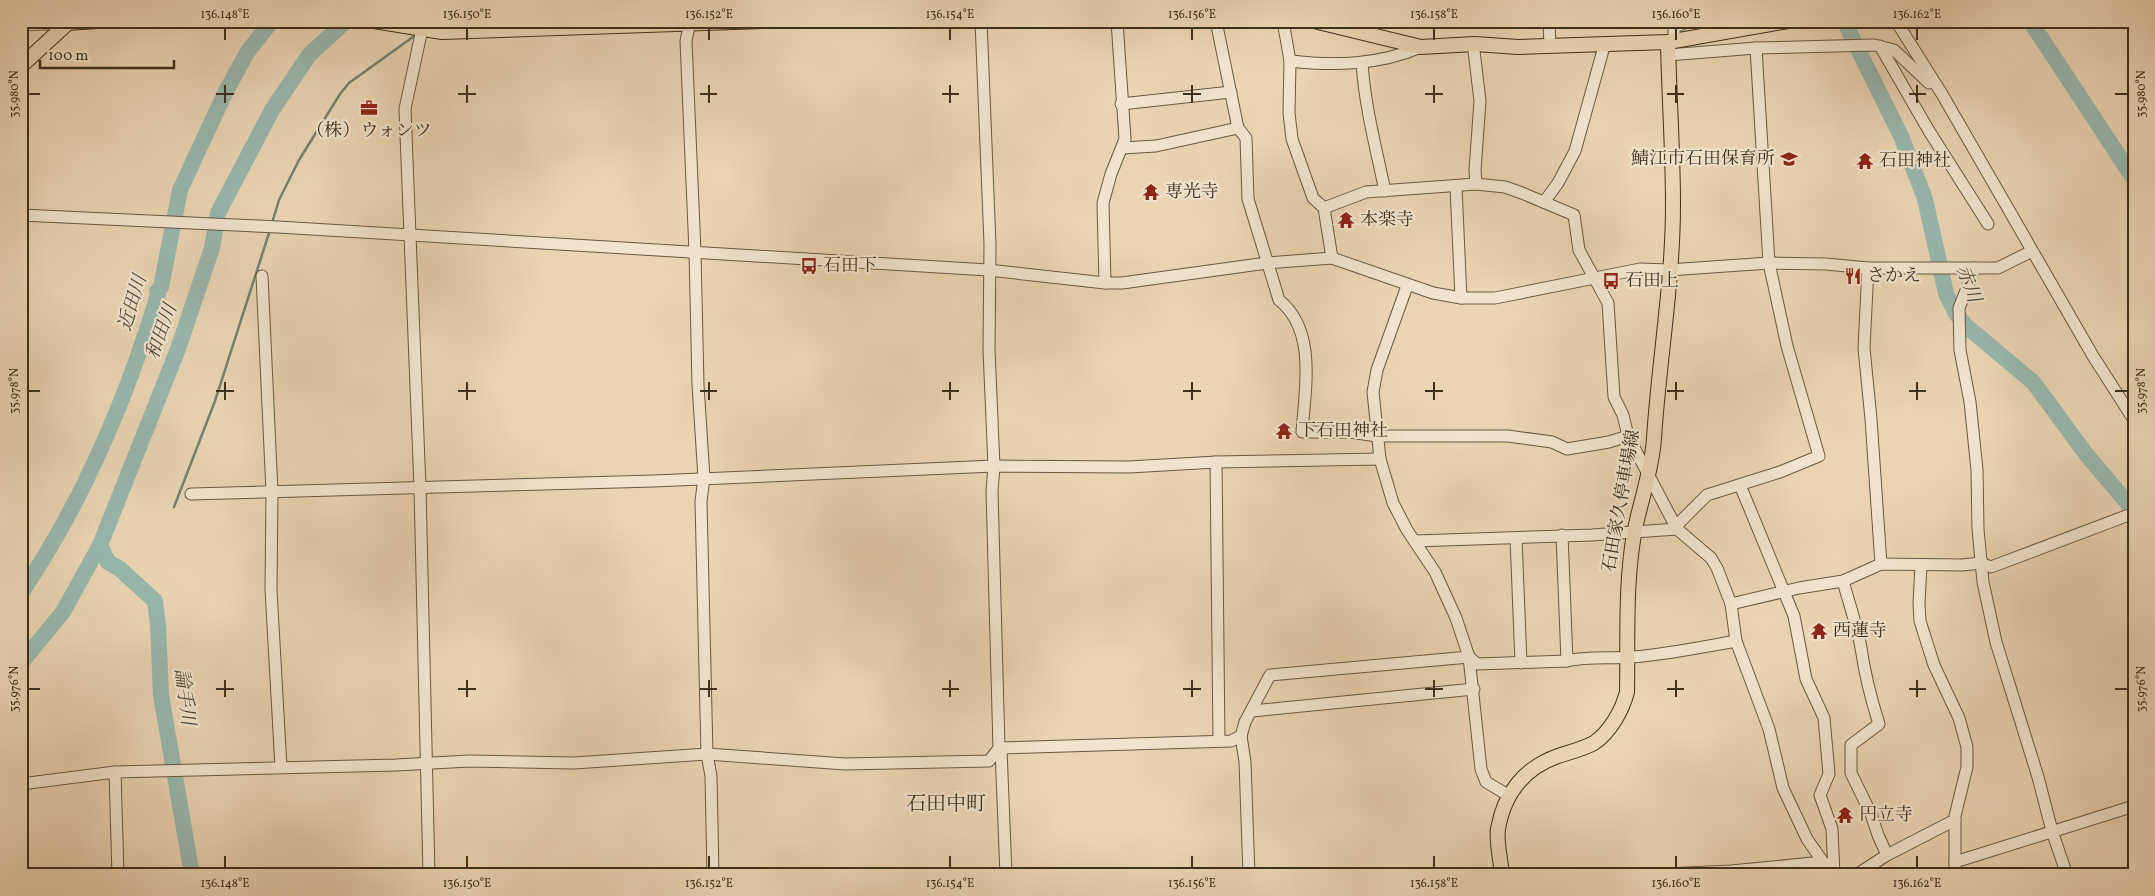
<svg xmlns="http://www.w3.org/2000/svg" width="2155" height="896" font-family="Vollkorn,'Noto Serif JP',serif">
  <rect width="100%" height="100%" fill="#ead4b3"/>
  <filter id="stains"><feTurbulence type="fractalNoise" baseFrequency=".004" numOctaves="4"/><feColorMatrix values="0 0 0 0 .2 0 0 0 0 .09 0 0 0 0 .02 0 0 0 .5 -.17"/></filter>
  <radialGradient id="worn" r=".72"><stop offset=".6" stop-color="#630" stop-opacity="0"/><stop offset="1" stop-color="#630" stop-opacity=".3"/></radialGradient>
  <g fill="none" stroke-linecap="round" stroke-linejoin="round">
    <g stroke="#748274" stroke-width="2.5">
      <polyline points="430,26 436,21"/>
      <polyline points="272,223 279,200 299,160 340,94 349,83 417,34"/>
      <polyline points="174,507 215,401 270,230"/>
    </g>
    <g stroke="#98b8af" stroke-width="16">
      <polyline points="1844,21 1901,136 1925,199 1946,293 1955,312 1965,325 2033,382 2086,454 2134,511"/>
      <polyline points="2030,21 2134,179"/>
      <polyline points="100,545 108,562 120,569 155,601 158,625 161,695 192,875"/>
      <path d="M21 593C83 502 126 400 158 295L157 291 161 287 180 190 225 93 248 51 272 21"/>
      <polyline points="21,663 63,612 100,545 178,349 212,248 218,213 272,110 309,55 346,21"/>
    </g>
    <g stroke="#695942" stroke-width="13">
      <g id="minor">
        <polyline points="690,21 686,41 695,252 698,385 704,478 701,501 707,754 711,776 713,875"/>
        <path d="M1216 21 1238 128 1246 138 1248 199 1279 300C1317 330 1305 389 1302 432H1350L1377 436H1508L1552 442 1567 449 1609 442 1628 436"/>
        <polyline points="1283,21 1290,61 1289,113 1292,139 1313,198 1324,208 1332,258"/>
        <polyline points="1549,21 1550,45"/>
        <polyline points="1896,21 1942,94 2093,356 2134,420"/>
        <polyline points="21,25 67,23"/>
        <polyline points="422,29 405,109 420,488 429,875"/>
        <polyline points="1674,41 1674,27 1690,21"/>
        <polyline points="1475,44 1474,51 1480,101 1475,170 1476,184"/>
        <polyline points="1880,46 1929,131 1988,224"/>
        <polyline points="1668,55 1756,48 1874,45 1894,50 1929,83"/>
        <path d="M1290 61C1335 66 1379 65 1421 47"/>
        <path d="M1362 63C1365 107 1376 148 1385 191"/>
        <polyline points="1121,104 1231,92"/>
        <polyline points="1122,148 1156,146 1238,128"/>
        <polyline points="1456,187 1461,298"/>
        <polyline points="1544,202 1558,183 1575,151 1605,43"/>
        <polyline points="1324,208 1366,192 1476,184 1505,187 1522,193 1574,215 1579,250 1608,303 1614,397 1623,415 1628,436 1677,529 1711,558 1717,568 1731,604 1736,641 1769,729 1783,788 1807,839 1823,862 1832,868"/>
        <polyline points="21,215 278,227 988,270 1105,283 1122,283 1267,263 1332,258 1433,293 1461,298 1495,298 1640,269 1669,270 1769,263 1826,264 1868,268 1998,268 2032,251"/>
        <polyline points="1868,268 1864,348 1871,419 1881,564"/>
        <polyline points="1975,268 1959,308 1960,350 1970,402 1977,470 1978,529 1983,582 1996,642 2038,777 2052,831 2067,875"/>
        <polyline points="262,276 272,492 271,590 281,767"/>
        <polyline points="1105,283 1103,203 1111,174 1125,139 1117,21"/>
        <polyline points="1407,286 1377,370 1373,392 1380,459 1393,503 1407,530 1435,572 1456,618 1469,657 1481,769 1486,782 1508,795"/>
        <polyline points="1216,462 1219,741"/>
        <polyline points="1740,485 1794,616 1806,679 1824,718 1829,774 1820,795 1832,829 1834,875"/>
        <polyline points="191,494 654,481 994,466 1129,467 1216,462 1380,459"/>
        <polyline points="1676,526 1707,495 1780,472 1819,456 1787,346 1769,263 1756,48"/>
        <polyline points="1562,535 1567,661"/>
        <polyline points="1516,538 1521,663"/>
        <polyline points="1415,541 1592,535 1677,529"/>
        <polyline points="1921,565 1919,603 1920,621 1934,665 1959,718 1967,747 1967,767 1955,816 1955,875"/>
        <path d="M1843 581C1849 603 1857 626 1861 648 1865 675 1871 699 1879 724L1851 745V773L1871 814 1878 835 1887 855"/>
        <polyline points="1731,604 1799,588 1843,581 1881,564 1962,565 1981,563 1991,567 2134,513"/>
        <polyline points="1252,711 1474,689"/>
        <polyline points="999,748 1231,741 1241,736"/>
        <polyline points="1001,749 1006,875"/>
        <polyline points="115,772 118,875"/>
        <polyline points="21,784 115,772 396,765 469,761 574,763 707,754 845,764 989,761 999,748 992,491 994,466 989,350 990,244 981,21"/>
        <polyline points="1955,862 2134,806"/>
        <path d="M1249 875 1245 762 1241 736 1245 722 1270 675 1469 657 1477 664 1567 661C1588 656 1611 659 1633 657 1668 654 1702 647 1736 641"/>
        <polyline points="1645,875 1731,871 1823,862"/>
        <polyline points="1856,875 1887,855 1955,820"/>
      </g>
    </g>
    <g stroke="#3e301c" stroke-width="16">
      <g id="major">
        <polyline points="374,21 442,32 763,21"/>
        <polyline points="1314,21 1421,47 1475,44 1518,47 1668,42 1788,21"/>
        <polyline points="67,23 97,21"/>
        <polyline points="21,66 70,21"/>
        <path d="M1502 875C1501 861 1496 843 1498 829 1504 794 1524 768 1558 756 1570 752 1583 749 1594 743 1610 732 1622 711 1627 692 1628 639 1625 587 1634 534 1640 502 1652 471 1654 438 1659 361 1673 282 1673 205 1673 151 1669 96 1668 42"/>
      </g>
    </g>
    <use href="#minor" stroke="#f1e3ce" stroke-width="11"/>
    <use href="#major" stroke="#ead4b3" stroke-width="14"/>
  </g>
  <path fill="none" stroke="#3e301c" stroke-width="2" d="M225 28V40M467 28V40M709 28V40M950 28V40M1192 28V40M1434 28V40M1676 28V40M1917 28V40M225 85V103M467 85V103M709 85V103M950 85V103M1192 85V103M1434 85V103M1676 85V103M1917 85V103M28 94H40M216 94H234M458 94H476M700 94H717M942 94H959M1183 94H1201M1425 94H1443M1667 94H1684M1909 94H1926M2115 94H2128M225 382V400M467 382V400M709 382V400M950 382V400M1192 382V400M1434 382V400M1676 382V400M1917 382V400M28 391H40M216 391H234M458 391H476M700 391H717M942 391H959M1183 391H1201M1425 391H1443M1667 391H1684M1909 391H1926M2115 391H2128M225 680V697M467 680V697M709 680V697M950 680V697M1192 680V697M1434 680V697M1676 680V697M1917 680V697M28 689H40M216 689H234M458 689H476M700 689H717M942 689H959M1183 689H1201M1425 689H1443M1667 689H1684M1909 689H1926M2115 689H2128M225 856V868M467 856V868M709 856V868M950 856V868M1192 856V868M1434 856V868M1676 856V868M1917 856V868"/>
  <defs>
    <g id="office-bare" transform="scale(1.35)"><path d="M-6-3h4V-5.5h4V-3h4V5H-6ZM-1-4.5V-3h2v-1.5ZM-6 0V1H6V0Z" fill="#8f2418" stroke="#f1e3ce" stroke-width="2.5" paint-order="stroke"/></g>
    <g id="school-bare" transform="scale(1.35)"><path d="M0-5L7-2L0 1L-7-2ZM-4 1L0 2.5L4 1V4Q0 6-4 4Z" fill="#8f2418" stroke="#f1e3ce" stroke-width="2.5" paint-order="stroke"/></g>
    <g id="temple-bare" transform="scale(1.35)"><path d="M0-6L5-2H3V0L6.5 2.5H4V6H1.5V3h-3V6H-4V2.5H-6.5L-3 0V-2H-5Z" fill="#8f2418" stroke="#f1e3ce" stroke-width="2.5" paint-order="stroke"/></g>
    <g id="bus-bare" transform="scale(1.35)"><path d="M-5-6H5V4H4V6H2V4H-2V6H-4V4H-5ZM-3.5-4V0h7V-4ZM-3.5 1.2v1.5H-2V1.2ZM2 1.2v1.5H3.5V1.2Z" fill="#8f2418" stroke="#f1e3ce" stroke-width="2.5" paint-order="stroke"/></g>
    <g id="restaurant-bare" transform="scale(1.35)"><path d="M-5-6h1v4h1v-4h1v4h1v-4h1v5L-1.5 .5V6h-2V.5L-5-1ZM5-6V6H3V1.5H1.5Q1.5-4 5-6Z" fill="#8f2418" stroke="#f1e3ce" stroke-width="2.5" paint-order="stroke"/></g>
  </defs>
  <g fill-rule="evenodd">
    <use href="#office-bare" x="369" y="108"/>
    <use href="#school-bare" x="1789" y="159"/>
    <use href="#temple-bare" x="1865" y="161"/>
    <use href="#temple-bare" x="1151" y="192"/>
    <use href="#temple-bare" x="1346" y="220"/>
    <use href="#bus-bare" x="809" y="266"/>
    <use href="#restaurant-bare" x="1853" y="276"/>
    <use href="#bus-bare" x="1611" y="281"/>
    <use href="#temple-bare" x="1284" y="431"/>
    <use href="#temple-bare" x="1819" y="631"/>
    <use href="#temple-bare" x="1845" y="815"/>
  </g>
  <g text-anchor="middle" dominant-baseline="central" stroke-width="4.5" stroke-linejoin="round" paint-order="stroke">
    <g font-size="18" fill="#3e301c" stroke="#f1e3ce" text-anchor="start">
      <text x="369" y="131" text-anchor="middle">（株）ウォンツ</text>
      <text x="1775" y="159" text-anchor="end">鯖江市石田保育所</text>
      <text x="1879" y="161">石田神社</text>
      <text x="1165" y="192">専光寺</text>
      <text x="1360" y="220">本楽寺</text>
      <text x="823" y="266">石田下</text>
      <text x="1867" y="276">さかえ</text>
      <text x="1625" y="281">石田上</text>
      <text x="1298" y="431">下石田神社</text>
      <text x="1833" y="631">西蓮寺</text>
      <text x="1859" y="815">円立寺</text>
    </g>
    <g font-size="18" fill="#3e301c" stroke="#f1e3ce">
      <text transform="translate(1622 501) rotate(-80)">石田家久停車場線</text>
    </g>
    <g font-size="19" font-style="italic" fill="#504b39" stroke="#f1e3ce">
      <text transform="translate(1968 284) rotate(70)">赤川</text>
      <text transform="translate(133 303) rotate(-73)">近田川</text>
      <text transform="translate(162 332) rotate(-70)">和田川</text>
      <text transform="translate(184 697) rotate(83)">論手川</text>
    </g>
    <g font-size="20" fill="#3e301c" stroke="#f1e3ce">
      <text x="946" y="805">石田中町</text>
    </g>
  </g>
  <rect width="2155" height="896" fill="none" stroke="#ead4b3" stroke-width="55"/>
  <path d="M40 60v8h134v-8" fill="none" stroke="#3e301c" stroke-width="2.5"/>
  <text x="48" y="60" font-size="15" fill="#3e301c" stroke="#f1e3ce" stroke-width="4" paint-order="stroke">100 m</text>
  <rect x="28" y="28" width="2100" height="840" fill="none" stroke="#3e301c" stroke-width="2"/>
  <g font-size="12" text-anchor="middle" fill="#3e301c">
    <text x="225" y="18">136.148°E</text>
    <text x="467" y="18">136.150°E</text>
    <text x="709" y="18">136.152°E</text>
    <text x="950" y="18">136.154°E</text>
    <text x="1192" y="18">136.156°E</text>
    <text x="1434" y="18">136.158°E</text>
    <text x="1676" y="18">136.160°E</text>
    <text x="1917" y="18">136.162°E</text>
    <text transform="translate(14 94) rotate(-90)" y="4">35.980°N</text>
    <text transform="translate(2141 94) rotate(-90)" y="4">35.980°N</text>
    <text transform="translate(14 391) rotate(-90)" y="4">35.978°N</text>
    <text transform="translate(2141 391) rotate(-90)" y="4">35.978°N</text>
    <text transform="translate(14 689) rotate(-90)" y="4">35.976°N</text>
    <text transform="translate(2141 689) rotate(-90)" y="4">35.976°N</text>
    <text x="225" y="887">136.148°E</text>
    <text x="467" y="887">136.150°E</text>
    <text x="709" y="887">136.152°E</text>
    <text x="950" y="887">136.154°E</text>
    <text x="1192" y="887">136.156°E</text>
    <text x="1434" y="887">136.158°E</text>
    <text x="1676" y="887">136.160°E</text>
    <text x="1917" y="887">136.162°E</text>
  </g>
  <rect width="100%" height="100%" filter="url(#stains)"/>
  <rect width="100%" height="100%" fill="url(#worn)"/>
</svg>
